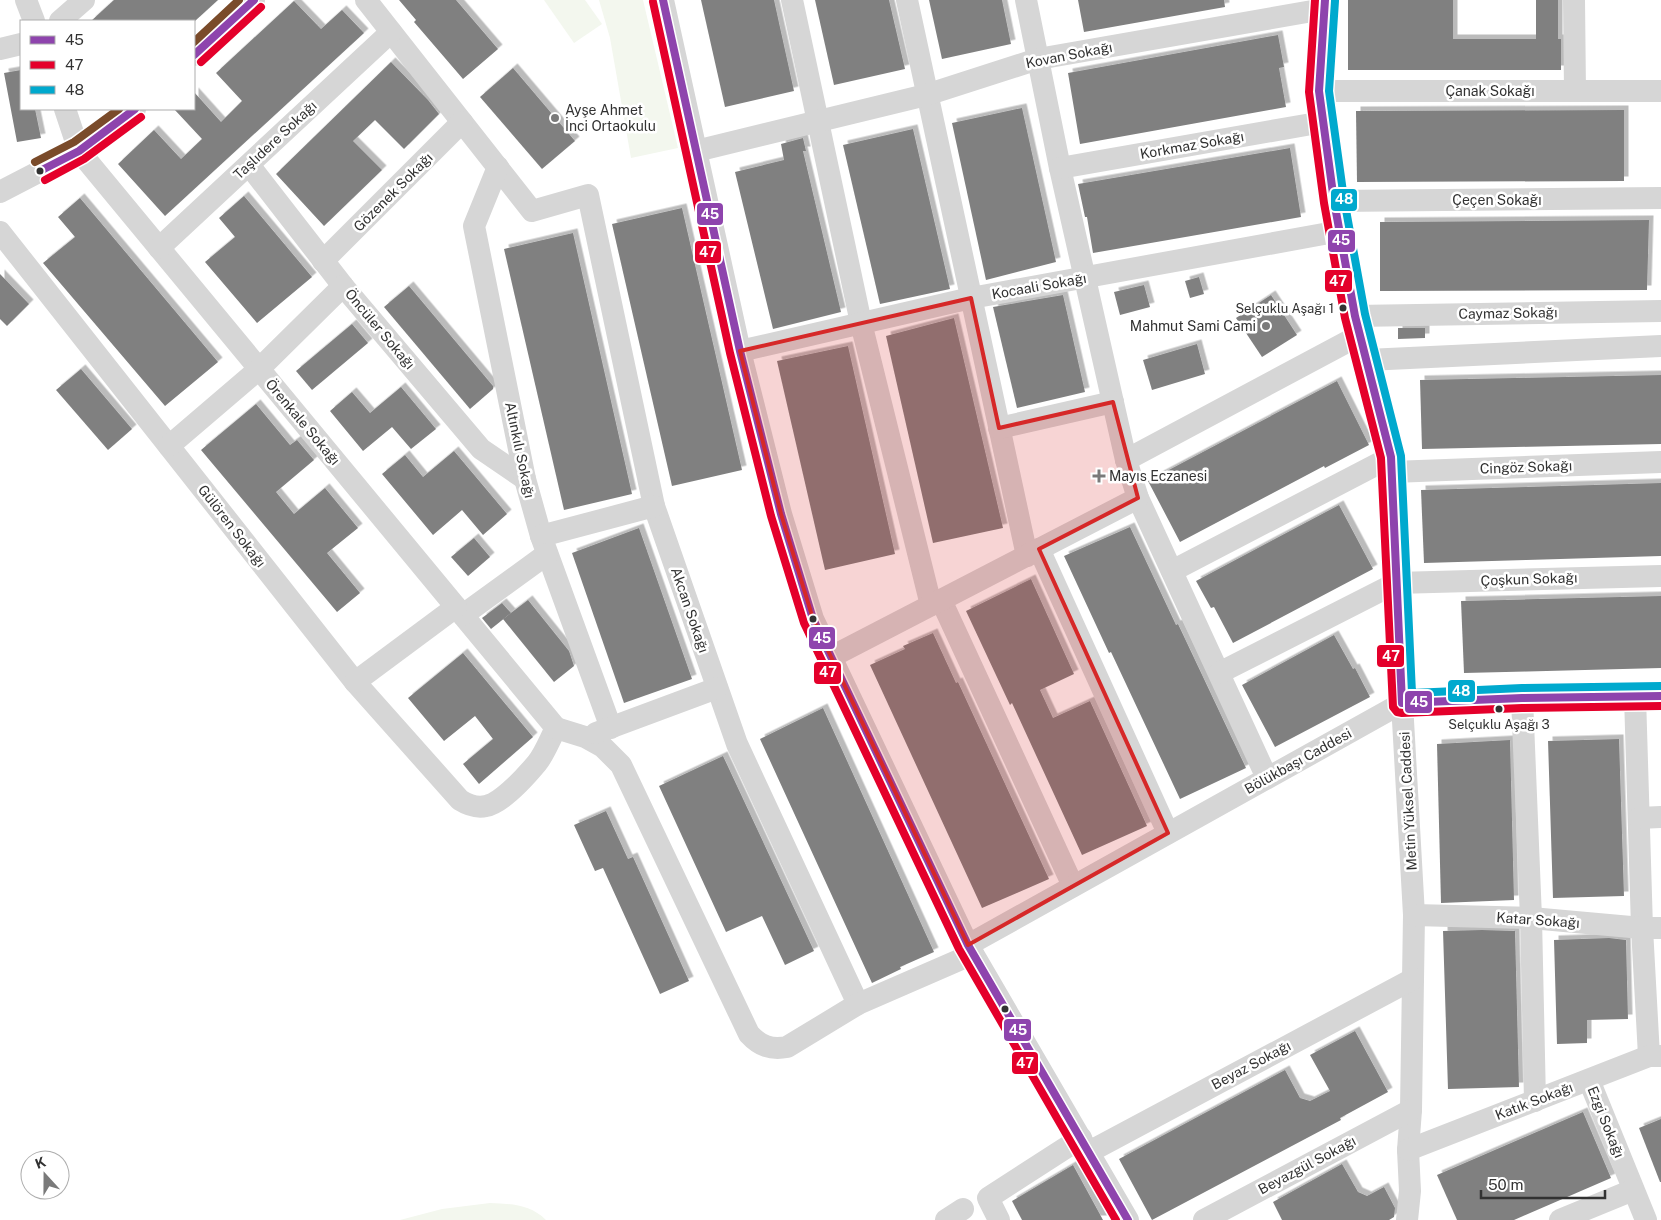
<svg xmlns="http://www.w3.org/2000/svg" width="1661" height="1220" font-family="'Public Sans',sans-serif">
  <defs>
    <filter id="shadow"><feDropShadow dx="4.5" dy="-4.5" stdDeviation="0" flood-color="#0004"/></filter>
  </defs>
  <rect width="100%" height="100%" fill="#fff"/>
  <g fill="#f3f7ee">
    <polygon points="544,0 585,0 602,24 574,43"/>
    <polygon points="599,0 643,0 678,148 631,158 610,38"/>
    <path d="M490 1203C511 1204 530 1204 546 1220H400L442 1209Z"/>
  </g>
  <g fill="#808080" filter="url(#shadow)">
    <polygon points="114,0 218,0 195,21 91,21"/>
    <polygon points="399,0 456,0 498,49 463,79 414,22 416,20"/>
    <polygon points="701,0 774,0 794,91 725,107"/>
    <polygon points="815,0 889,0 905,69 834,85"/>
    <polygon points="929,0 1002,0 1011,44 942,59"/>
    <polygon points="1078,0 1224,0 1225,7 1084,32"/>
    <polygon points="1348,0 1453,0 1453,39 1536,39 1536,0 1558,0 1558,39 1561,39 1561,70 1348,70"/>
    <polygon points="294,1 321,29 342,10 364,33 165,216 118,164 154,130 181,159 202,139 174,109 194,109 194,92 221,122 242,101 216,73"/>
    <polygon points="1278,35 1284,67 1279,68 1286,107 1080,144 1068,73"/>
    <polygon points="391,62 428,100 439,114 404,149 375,120 353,141 382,170 324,226 276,174"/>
    <polygon points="513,68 575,141 542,169 480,97"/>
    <polygon points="21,70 21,109 35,109 41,138 17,142 4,73"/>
    <polygon points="1022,108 1056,262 986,280 952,123"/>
    <polygon points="1624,110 1624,181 1357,182 1356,111"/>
    <polygon points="913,129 950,289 880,304 843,145"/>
    <polygon points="803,138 806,151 803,151 841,312 773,329 735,172 784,160 781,144"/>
    <polygon points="1290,148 1301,217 1093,253 1087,217 1085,217 1078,184"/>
    <polygon points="244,196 312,277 257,323 205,262 235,237 219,218"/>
    <polygon points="80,198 218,362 165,406 43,263 75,237 58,217"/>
    <polygon points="682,208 742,470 672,486 612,224"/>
    <polygon points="1649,220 1647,290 1380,291 1380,222"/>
    <polygon points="573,233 632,494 564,510 504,249"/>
    <polygon points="0,274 29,304 7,326 0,319"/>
    <polygon points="1199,277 1204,294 1190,298 1185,281"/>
    <polygon points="1144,285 1150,307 1120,315 1114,292"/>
    <polygon points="409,286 493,386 493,389 470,409 384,307"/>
    <polygon points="1063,295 1085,392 1017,408 993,307"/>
    <polygon points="1271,295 1297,335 1262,357 1236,318"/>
    <polygon points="954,318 1003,528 933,543 886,336"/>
    <polygon points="352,324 368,343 312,390 296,371"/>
    <polygon points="1398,328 1425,328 1425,338 1398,339"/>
    <polygon points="1197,344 1205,374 1152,390 1143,360"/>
    <polygon points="848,346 895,554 825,570 777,361"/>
    <polygon points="81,369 132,429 108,450 56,390"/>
    <polygon points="1661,375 1661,444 1422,449 1420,380"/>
    <polygon points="1337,381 1369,445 1325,468 1324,466 1180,542 1148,481"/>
    <polygon points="401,387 436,429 411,449 392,427 363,451 330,411 352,392 370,413"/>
    <polygon points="256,404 290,445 297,440 314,460 276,492 294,514 325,488 358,528 327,553 360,593 337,612 201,450"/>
    <polygon points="454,451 507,514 483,535 462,510 433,535 382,474 405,455 423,477"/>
    <polygon points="1661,483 1661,556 1424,563 1421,490"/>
    <polygon points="1339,505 1373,569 1233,643 1214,607 1211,608 1196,581"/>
    <polygon points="1130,527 1176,625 1178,624 1246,768 1180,799 1111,652 1109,653 1064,556"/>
    <polygon points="639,528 692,679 624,703 572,553"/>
    <polygon points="474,538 490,557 468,576 451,557"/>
    <polygon points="1031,579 1074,674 1040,690 1053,718 1090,701 1147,826 1082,855 1012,703 1010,705 966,611"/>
    <polygon points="1661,596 1661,668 1464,673 1461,601"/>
    <polygon points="528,600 569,651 574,666 554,682 503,619"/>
    <polygon points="502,603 511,613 491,629 482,618"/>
    <polygon points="933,633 956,683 958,682 1049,879 982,908 870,665 905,649 903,646"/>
    <polygon points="1334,635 1353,669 1355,668 1370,697 1275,747 1242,685"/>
    <polygon points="463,653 533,737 479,784 463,764 493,739 475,716 444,741 408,698"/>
    <polygon points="823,708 934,952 900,967 901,969 872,983 760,739"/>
    <polygon points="1619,739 1624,896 1553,898 1548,741"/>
    <polygon points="1510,740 1514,900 1441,903 1437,744"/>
    <polygon points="723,756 814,951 785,965 762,916 726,932 659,786"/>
    <polygon points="606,811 628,859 633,857 689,981 660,994 603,868 595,871 574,825"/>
    <polygon points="1482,930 1515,931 1519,1087 1448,1089 1443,931"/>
    <polygon points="1609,938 1626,940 1628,1019 1587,1020 1587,1043 1557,1044 1554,940"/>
    <polygon points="1355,1031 1388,1092 1340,1118 1341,1120 1152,1220 1119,1159 1285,1070 1300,1098 1310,1101 1330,1091 1310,1055"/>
    <polygon points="1583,1112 1611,1178 1514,1220 1457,1220 1437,1175"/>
    <polygon points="1661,1119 1661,1182 1660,1182 1639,1128"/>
    <polygon points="1342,1164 1358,1192 1367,1196 1384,1187 1395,1208 1394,1217 1389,1220 1282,1220 1273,1202"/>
    <polygon points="1073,1165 1103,1220 1022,1220 1012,1201"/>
  </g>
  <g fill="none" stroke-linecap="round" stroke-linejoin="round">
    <g stroke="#d6d6d6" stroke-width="22">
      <polyline points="26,0 34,21"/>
      <polyline points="366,0 532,211 588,195 654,506 737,744 858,1004"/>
      <polyline points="663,0 740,351 781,514 813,619 968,945 1128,1220"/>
      <polyline points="792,0 861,323 931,605"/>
      <polyline points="907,0 1027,556"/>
      <polyline points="1026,0 1060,168 1126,460 1138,498 1267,778"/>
      <polyline points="1325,0 1319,91 1334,201 1355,316 1391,457 1402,703 1414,915 1411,1110 1408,1150 1410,1191 1407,1220"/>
      <polyline points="1574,0 1575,91"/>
      <polyline points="60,21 84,0"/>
      <polyline points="0,49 21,44"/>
      <polyline points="194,55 254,0"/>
      <polyline points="1319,91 1661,91"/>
      <polyline points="65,109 79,151 556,728"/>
      <polyline points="696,151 926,95 1038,59 1324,9"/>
      <polyline points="249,165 343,286 481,449 525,479"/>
      <polyline points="498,167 474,226 525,479 541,536 611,728"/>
      <polyline points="1060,168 1323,122"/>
      <polyline points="0,192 79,151 135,109"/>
      <polyline points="1334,201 1661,198"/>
      <path d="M0 232 355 682 460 800C468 805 477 808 486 806 502 803 527 775 537 763 545 753 550 739 556 728"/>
      <polyline points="159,248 391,32"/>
      <polyline points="323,261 462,122"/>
      <polyline points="1355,316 1661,311"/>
      <polyline points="740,351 971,298 1340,231"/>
      <polyline points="1367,360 1661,346"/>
      <polyline points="999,428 1113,402"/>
      <polyline points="169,446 259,369 343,286"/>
      <polyline points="1126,460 1360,335"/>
      <polyline points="1392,472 1661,462"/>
      <polyline points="541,536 654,506"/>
      <polyline points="1039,549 1168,833"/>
      <polyline points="1172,571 1391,457"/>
      <polyline points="941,600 1073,886"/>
      <polyline points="463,615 547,554"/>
      <polyline points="831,657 1138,498"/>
      <polyline points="1219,673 1396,583 1661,576"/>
      <polyline points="355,682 456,607"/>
      <polyline points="1635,696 1642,928 1649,1056"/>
      <polyline points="1522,698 1531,918 1535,1101"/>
      <path d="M556 728 585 737 603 747 621 765 749 1034C760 1046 771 1050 787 1047L858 1004 973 954"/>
      <polyline points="596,733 717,688"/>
      <polyline points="1639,818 1661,817"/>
      <polyline points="1414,915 1531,918 1642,928 1661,928"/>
      <polyline points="968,945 1402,703 1522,698 1661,696"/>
      <polyline points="1589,1080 1646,1220"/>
      <polyline points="1408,1150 1649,1056 1661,1056"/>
      <polyline points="1089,1152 1413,979"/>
      <polyline points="946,1220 963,1209"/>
      <polyline points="999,1220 988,1198 1081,1138"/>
      <polyline points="1204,1220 1411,1110"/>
      <polyline points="1560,1220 1633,1190"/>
    </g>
    <g stroke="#fff" stroke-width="11">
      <g id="bus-1">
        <polyline points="663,0 740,351 781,514 813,619 968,945 1128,1220"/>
        <polyline points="1325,0 1319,91 1334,201 1355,316 1391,457 1402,703 1522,698 1661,696"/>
        <polyline points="194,55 254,0"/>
        <polyline points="40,171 79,151 135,109"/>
      </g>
    </g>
    <g stroke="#fff" stroke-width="11">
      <g id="bus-2">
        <polyline points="1315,0 1309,92 1324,203 1345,318 1381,458 1393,707 1397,712 1402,713 1522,708 1661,706"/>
        <polyline points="653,2 730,353 771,516 804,623 959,949 1116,1220"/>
        <polyline points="201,62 261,7"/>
        <polyline points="45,180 84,159 141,117"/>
      </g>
    </g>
    <g stroke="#fff" stroke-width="11">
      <polyline id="bus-3" points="1335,1 1329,91 1344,199 1365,314 1401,456 1412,693 1522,688 1661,686"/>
    </g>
    <g stroke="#fff" stroke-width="11">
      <g id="bus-4">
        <polyline points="194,42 239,0"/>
        <polyline points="35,162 74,142 119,109"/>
      </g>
    </g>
    <use href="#bus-1" stroke="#8e44ad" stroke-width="8"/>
    <use href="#bus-2" stroke="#e4002b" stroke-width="8"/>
    <use href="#bus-3" stroke="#00a9ce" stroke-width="8"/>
    <use href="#bus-4" stroke="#7a4b2a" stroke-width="8"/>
  </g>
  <path fill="#d62828" fill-opacity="0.2" stroke="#d62828" stroke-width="4" stroke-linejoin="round" d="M971 298 999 428 1113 402 1138 498 1039 549 1168 833 968 945 813 619 781 514 740 351Z"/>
  <g fill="#7a7a7a" stroke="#fff" stroke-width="2">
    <circle cx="555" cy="118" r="5"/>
    <circle cx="1266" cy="326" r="5"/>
    <path d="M1096.5 468.5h5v5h5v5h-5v5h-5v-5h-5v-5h5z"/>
  </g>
  <g fill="#323232" stroke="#fff" stroke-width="2">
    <circle cx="40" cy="171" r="4.5"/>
    <circle cx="1343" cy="308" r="4.5"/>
    <circle cx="813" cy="619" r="4.5"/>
    <circle cx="1499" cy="709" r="4.5"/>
    <circle cx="1005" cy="1009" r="4.5"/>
  </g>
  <g text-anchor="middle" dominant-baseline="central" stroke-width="5" stroke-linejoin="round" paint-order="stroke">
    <g font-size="13" fill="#323232" stroke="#fff" text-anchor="end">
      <text x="1334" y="308">Selçuklu Aşağı 1</text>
      <text x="1499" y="724" text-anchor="middle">Selçuklu Aşağı 3</text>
    </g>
    <g font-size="14" fill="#323232" stroke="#fff">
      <text transform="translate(1069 55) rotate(-11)">Kovan Sokağı</text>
      <text x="1490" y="91">Çanak Sokağı</text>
      <text transform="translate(275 140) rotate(-43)">Taşlıdere Sokağı</text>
      <text transform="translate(1192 145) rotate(-10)">Korkmaz Sokağı</text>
      <text transform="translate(393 192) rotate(-45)">Gözenek Sokağı</text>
      <text x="1497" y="200">Çeçen Sokağı</text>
      <text transform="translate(1039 286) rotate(-10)">Kocaali Sokağı</text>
      <text transform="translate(1508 313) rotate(-1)">Caymaz Sokağı</text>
      <text transform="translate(380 329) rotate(50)">Öncüler Sokağı</text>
      <text transform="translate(303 422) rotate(50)">Örenkale Sokağı</text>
      <text transform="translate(520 450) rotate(78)">Altınkılı Sokağı</text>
      <text transform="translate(1526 467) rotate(-2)">Cingöz Sokağı</text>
      <text transform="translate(232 526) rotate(52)">Gülören Sokağı</text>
      <text transform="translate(1529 579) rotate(-2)">Çoşkun Sokağı</text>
      <text transform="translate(690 610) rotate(71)">Akcan Sokağı</text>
      <text transform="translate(1298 761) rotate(-29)">Bölükbaşı Caddesi</text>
      <text transform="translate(1408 801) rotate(-93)">Metin Yüksel Caddesi</text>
      <text transform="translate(1538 920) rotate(4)">Katar Sokağı</text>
      <text transform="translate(1251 1065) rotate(-28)">Beyaz Sokağı</text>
      <text transform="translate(1534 1101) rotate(-21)">Katık Sokağı</text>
      <text transform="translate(1606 1122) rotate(68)">Ezgi Sokağı</text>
      <text transform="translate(1307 1165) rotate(-28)">Beyazgül Sokağı</text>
    </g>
    <g font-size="14" fill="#323232" stroke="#fff" text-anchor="start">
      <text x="565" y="110">Ayşe Ahmet<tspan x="565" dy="16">İnci Ortaokulu</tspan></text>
      <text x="1256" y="326" text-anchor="end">Mahmut Sami Cami</text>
      <text x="1109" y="476">Mayıs Eczanesi</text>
    </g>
  </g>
  <g stroke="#fff" stroke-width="2">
    <rect x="1330" y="188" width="28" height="24" rx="5" fill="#00a9ce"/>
    <rect x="696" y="202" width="28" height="24" rx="5" fill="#8e44ad"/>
    <rect x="1327" y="229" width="29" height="24" rx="5" fill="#8e44ad"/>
    <rect x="694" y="240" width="28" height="24" rx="5" fill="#e4002b"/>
    <rect x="1324" y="269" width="29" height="24" rx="5" fill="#e4002b"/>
    <rect x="808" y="626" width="28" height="24" rx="5" fill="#8e44ad"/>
    <rect x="1376" y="644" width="29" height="24" rx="5" fill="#e4002b"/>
    <rect x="813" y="661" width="29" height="24" rx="5" fill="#e4002b"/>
    <rect x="1447" y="679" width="29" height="24" rx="5" fill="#00a9ce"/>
    <rect x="1404" y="690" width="29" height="24" rx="5" fill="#8e44ad"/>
    <rect x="1003" y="1018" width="29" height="24" rx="5" fill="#8e44ad"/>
    <rect x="1011" y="1051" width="28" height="24" rx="5" fill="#e4002b"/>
  </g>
  <g font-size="14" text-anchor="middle" font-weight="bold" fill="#fff">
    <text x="1344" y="204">48</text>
    <text x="710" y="219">45</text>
    <text x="1341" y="245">45</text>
    <text x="708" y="257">47</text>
    <text x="1338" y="286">47</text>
    <text x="822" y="643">45</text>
    <text x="1391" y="661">47</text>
    <text x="828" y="677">47</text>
    <text x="1461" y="696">48</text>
    <text x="1419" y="707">45</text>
    <text x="1018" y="1035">45</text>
    <text x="1025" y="1068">47</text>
  </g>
  <rect x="20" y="20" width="175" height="90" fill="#ffffff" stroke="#adadad"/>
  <rect x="30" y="36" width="25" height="8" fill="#8e44ad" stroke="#adadad"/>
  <text x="65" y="45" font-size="15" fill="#323232">45</text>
  <rect x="30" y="61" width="25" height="8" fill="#e4002b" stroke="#adadad"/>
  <text x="65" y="70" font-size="15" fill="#323232">47</text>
  <rect x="30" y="86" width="25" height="8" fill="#00a9ce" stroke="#adadad"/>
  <text x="65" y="95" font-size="15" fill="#323232">48</text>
  <g transform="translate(45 1175) rotate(339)"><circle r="24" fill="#ffffff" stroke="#adadad"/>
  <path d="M0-4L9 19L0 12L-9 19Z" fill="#7a7a7a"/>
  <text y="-8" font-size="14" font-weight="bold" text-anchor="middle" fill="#323232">K</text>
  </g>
  <path d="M1481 1190v8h124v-8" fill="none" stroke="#323232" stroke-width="2.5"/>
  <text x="1488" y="1190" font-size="15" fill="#323232" stroke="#ffffff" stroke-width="4" paint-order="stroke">50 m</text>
</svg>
